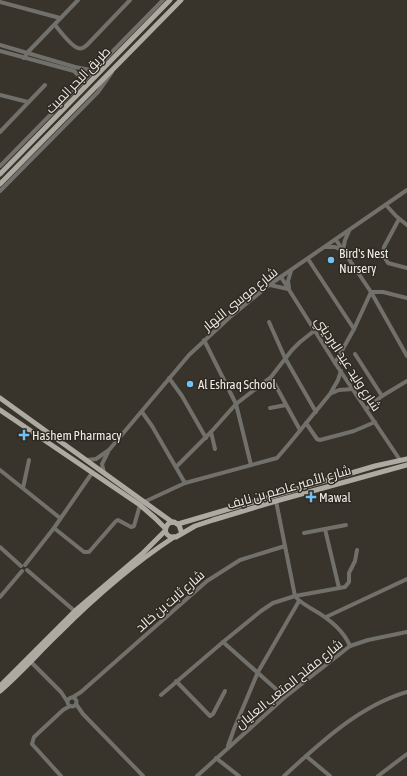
<svg xmlns="http://www.w3.org/2000/svg" width="407" height="776" font-family="'Asap Condensed',Cairo,sans-serif">
  <rect width="100%" height="100%" fill="#38342b"/>
  <g fill="none" stroke-linecap="round" stroke-linejoin="round">
    <g stroke="#71706b" stroke-width="4">
      <polyline points="0,2 60,18"/>
      <path d="M55 25C60 31 71 46 78 48 82 50 84 47 87 45L130 0"/>
      <polyline points="0,45 75,67 90,70 95,68"/>
      <polyline points="0,51 74,71 80,77 81,84"/>
      <polyline points="24,58 28,52 78,0"/>
      <polyline points="0,95 28,102"/>
      <polyline points="0,132 45,85"/>
      <polyline points="0,166 163,0"/>
      <polyline points="0,191 98,92 112,72"/>
      <polyline points="386,205 396,216 407,225"/>
      <polyline points="399,219 384,247 383,255 388,263 407,268"/>
      <polyline points="336,240 371,292 407,356"/>
      <polyline points="326,247 335,247 342,250"/>
      <polyline points="343,250 345,240 349,231"/>
      <polyline points="308,259 354,329"/>
      <polyline points="281,277 335,363 400,460"/>
      <polyline points="270,285 288,289"/>
      <polyline points="289,288 288,281 291,271"/>
      <polyline points="269,322 285,358 316,412"/>
      <polyline points="204,340 236,404 251,465"/>
      <polyline points="355,354 382,396"/>
      <polyline points="335,363 354,329 371,292 383,292 407,298"/>
      <polyline points="271,377 300,430"/>
      <polyline points="169,378 182,396 206,438"/>
      <polyline points="332,393 339,390 353,389"/>
      <polyline points="270,408 286,405"/>
      <polyline points="366,409 382,396 407,381"/>
      <polyline points="142,412 152,426 185,483"/>
      <polyline points="306,423 317,439 320,440 354,431 375,422"/>
      <polyline points="211,432 215,449"/>
      <polyline points="86,460 96,459 109,450 189,355 230,317 269,285 407,190"/>
      <polyline points="176,467 211,432 236,404 271,377 292,350 300,342 314,331"/>
      <polyline points="0,470 60,518"/>
      <polyline points="104,473 102,464 108,452"/>
      <polyline points="23,488 29,460"/>
      <path d="M276 501 295 596C299 602 306 605 312 609 328 618 343 629 350 646"/>
      <polyline points="144,502 185,483 277,458 289,444 330,394 338,380 341,371"/>
      <polyline points="54,528 84,552 89,552 116,521 118,520 131,527 134,526 140,505"/>
      <polyline points="325,529 339,588"/>
      <polyline points="304,533 346,525"/>
      <polyline points="0,547 21,566"/>
      <polyline points="25,565 54,528 92,473"/>
      <polyline points="27,570 77,613"/>
      <polyline points="0,597 22,571"/>
      <polyline points="326,617 407,579"/>
      <polyline points="223,642 285,697"/>
      <polyline points="29,660 61,692 67,701"/>
      <polyline points="176,681 210,716 213,714 225,691"/>
      <polyline points="161,695 223,642 261,611 273,603 295,596 345,587 349,582 349,573 355,561 357,550"/>
      <polyline points="73,697 81,692 207,581 240,560 285,546"/>
      <circle cx="72" cy="702" r="4.5"/>
      <polyline points="76,704 83,714 143,776"/>
      <polyline points="228,746 234,729 258,672 299,601"/>
      <polyline points="306,756 330,776"/>
      <polyline points="216,758 239,776"/>
      <polyline points="61,776 32,744 34,737 63,710 70,706"/>
      <polyline points="197,776 285,697 350,646 368,640 407,632"/>
      <path d="M284 776C320 743 359 706 407 692"/>
      <polyline points="378,776 407,754"/>
    </g>
    <g stroke="#adaaa1" stroke-width="5">
      <polyline points="0,174 170,0"/>
      <polyline points="0,184 181,0"/>
      <polyline points="0,398 172,522"/>
      <polyline points="0,410 140,505 155,518 165,528"/>
      <polyline points="178,524 375,466 407,459"/>
      <path d="M181 531 179 525 174 522 169 523C162 530 166 538 176 537L195 526 213 520 276 501 407 465"/>
      <polyline points="0,686 75,611 142,554 165,531"/>
      <path d="M0 691C21 673 39 652 59 633 94 598 133 564 174 537"/>
    </g>
  </g>
  <g fill="#71c1f5" stroke="#2e2a21" stroke-width="1.5">
    <circle cx="331" cy="260" r="4"/>
    <circle cx="190" cy="384" r="4"/>
    <path d="M22 429h4v4h4v4h-4v4h-4v-4h-4v-4h4z"/>
    <path d="M309 491h4v4h4v4h-4v4h-4v-4h-4v-4h4z"/>
  </g>
  <g text-anchor="middle" dominant-baseline="central" stroke-width="3" stroke-linejoin="round" paint-order="stroke">
    <g font-size="13" fill="#efece7" stroke="#2e2a21">
      <text transform="translate(78 80) rotate(-46)">طريق البحر الميت</text>
      <text transform="translate(240 299) rotate(-39)">شارع موسى النهار</text>
      <text transform="translate(348 364) rotate(57)">شارع وليد عيد البرديني</text>
      <text transform="translate(289 487) rotate(-16)">شارع الأمير عاصم بن نايف</text>
      <text transform="translate(170 601) rotate(-41)">شارع ثابت بن خالد</text>
      <text transform="translate(289 684) rotate(-39)">شارع مفلح المتعب العليان</text>
    </g>
    <g font-size="13" fill="#efece7" stroke="#2e2a21" text-anchor="start">
      <text x="339" y="253">Bird's Nest<tspan x="339" dy="15">Nursery</tspan></text>
      <text x="198" y="384">Al Eshraq School</text>
      <text x="32" y="435">Hashem Pharmacy</text>
      <text x="319" y="497">Mawal</text>
    </g>
  </g>
</svg>
